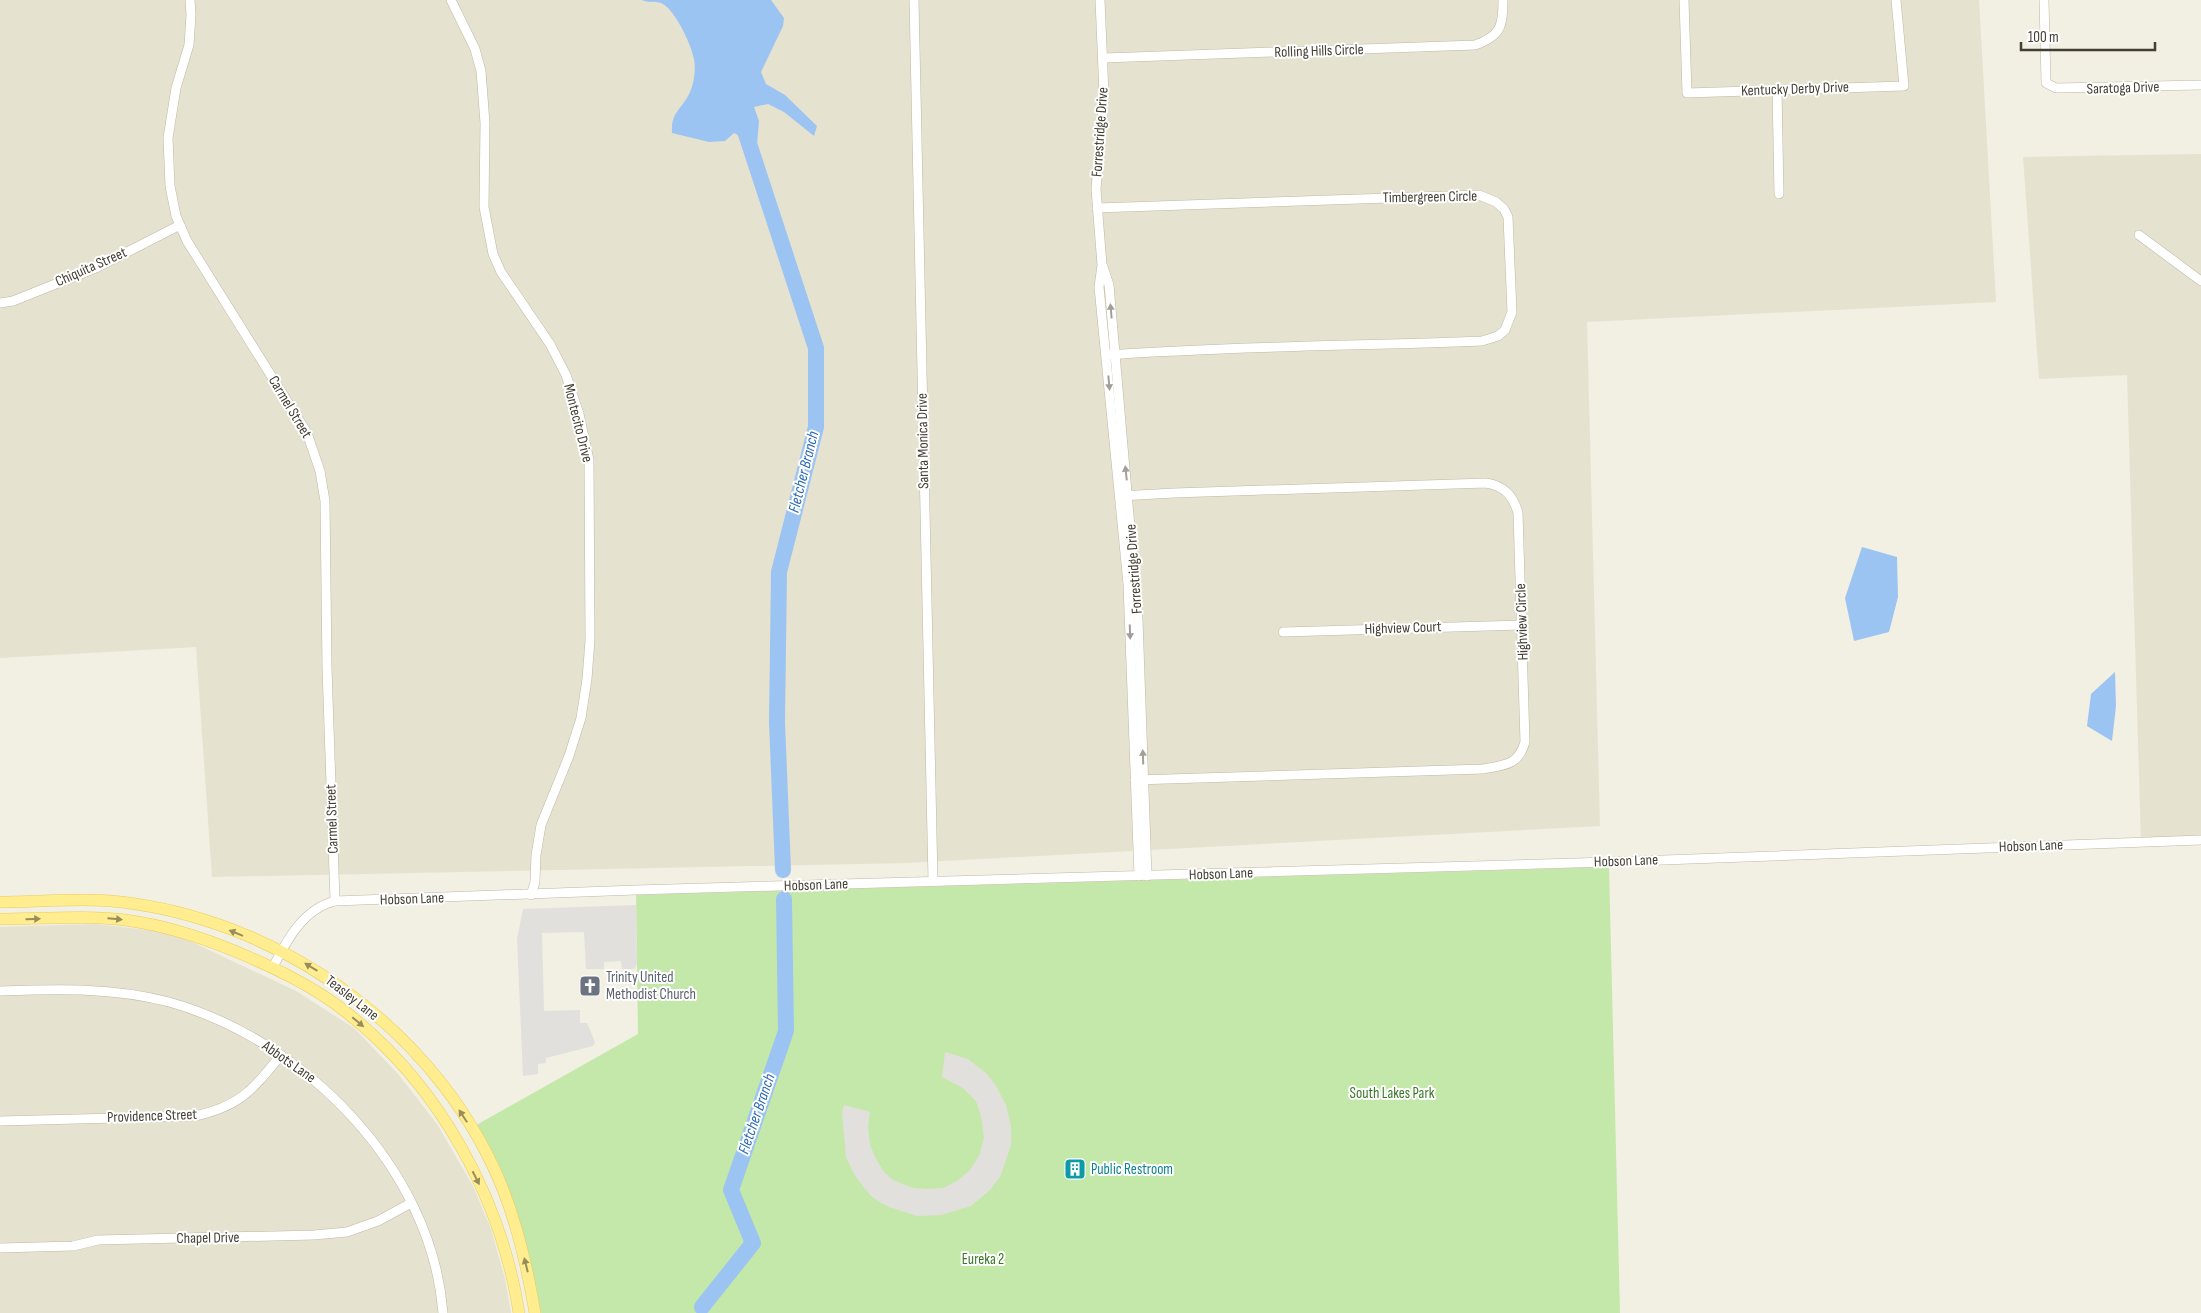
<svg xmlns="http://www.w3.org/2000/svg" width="2201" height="1313" font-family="'Sofia Sans Condensed',sans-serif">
  <rect width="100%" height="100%" fill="#f2efe3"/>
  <g fill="#e6e2d0">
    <polygon points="0,0 1979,0 1996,302 1587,322 1600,826 906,863 212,877 196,647 0,658"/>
    <polygon points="2201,154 2201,840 2141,842 2127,375 2039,379 2023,157"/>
    <polygon points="96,924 173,933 296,991 354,1028 398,1074 437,1124 473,1186 491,1229 505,1279 511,1313 0,1313 0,927"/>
  </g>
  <polygon fill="#c4e8a9" points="1609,867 1620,1313 533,1313 504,1193 471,1128 638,1034 636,895"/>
  <g fill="#e2e0dc">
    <polygon points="636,905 637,964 634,969 622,969 621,961 604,962 604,969 586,969 584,932 542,933 544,1011 580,1010 580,1023 587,1023 595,1042 593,1046 546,1058 546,1063 538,1064 538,1074 523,1076 517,939 523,909"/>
    <polygon points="945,1052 968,1059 986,1073 995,1084 1006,1105 1011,1126 1011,1145 1000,1177 989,1191 971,1206 941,1215 917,1216 889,1207 878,1201 870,1195 855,1176 846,1157 842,1113 844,1105 870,1112 868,1126 870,1145 876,1159 884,1172 893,1180 913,1188 927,1189 943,1188 957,1181 970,1170 979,1156 984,1138 981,1116 976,1101 963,1088 942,1077"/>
  </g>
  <g fill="#9cc4f2">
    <path d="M642 0H771L784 18 783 26 761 72 766 84 785 95 817 126 814 136 784 112 768 104 754 107 759 121 757 145 734 133 725 141 709 142 672 133C671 113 679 112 688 96 694 86 696 70 694 59 691 44 675 9 661 3 655 1 648 3 642 0Z"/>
    <polygon points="1862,547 1897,557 1898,597 1889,632 1854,641 1845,598"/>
    <polygon points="2115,672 2116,706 2112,741 2087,726 2091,694"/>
  </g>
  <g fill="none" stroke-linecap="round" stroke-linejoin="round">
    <g stroke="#9cc4f2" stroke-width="16">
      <polyline points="741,119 816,348 816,427 779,572 777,722 783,870"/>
      <polyline points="702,1307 753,1243 731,1190 786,1031 784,899"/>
    </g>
    <g stroke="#beb8a5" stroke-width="10">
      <g id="minor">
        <polyline points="190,0 191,15 189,45 176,88 168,138 170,186 176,216 187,241 307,433 320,471 325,501 327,668 335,901"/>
        <polyline points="451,0 475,49 481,71 485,123 484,207 493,254 501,272 550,344 566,375 579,414 589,460 590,640 587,679 581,718 569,756 541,825 536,855 535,882 531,895"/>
        <polyline points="914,0 933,881"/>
        <polyline points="1100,0 1104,94 1096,189 1102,265 1099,287 1128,584 1139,876"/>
        <polyline points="1684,0 1687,93 1904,86 1896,0"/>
        <polyline points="2044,0 2046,83 2056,88 2201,85"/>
        <path d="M1104 58 1475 45C1501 36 1503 26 1503 0"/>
        <polyline points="1777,89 1779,194"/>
        <path d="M1097 208 1479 195 1496 202 1504 209 1508 217 1512 312 1505 330 1498 336 1482 341C1357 346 1231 346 1107 355"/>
        <polyline points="2139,235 2201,281"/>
        <polyline points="1103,267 1109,285 1138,619 1147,876"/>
        <polyline points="0,303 13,301 98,267 180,225"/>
        <path d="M1120 496 1174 493 1486 483C1504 486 1513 495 1518 513L1525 742C1518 766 1504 765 1483 769L1135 780"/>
        <polyline points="1283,632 1522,625"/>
        <path d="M273 967C287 940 303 909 335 901L636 890 1609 862 2201 840"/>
        <path d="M0 991C57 989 113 987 169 1002 305 1040 432 1169 443 1313"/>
        <path d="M0 1121 195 1116C241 1106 253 1089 281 1055"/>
        <polyline points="0,1248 73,1246 98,1240 314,1235 347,1232 378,1221 411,1203"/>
      </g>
    </g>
    <g stroke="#e7ce5c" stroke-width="12">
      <g id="major">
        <path d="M0 902C42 902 86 897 129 903 291 925 444 1038 504 1192 519 1231 528 1272 535 1313"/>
        <path d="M0 919C41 919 84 915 125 920 164 925 201 937 237 952 275 968 313 986 346 1012 439 1085 501 1197 519 1313"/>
      </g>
    </g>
    <use href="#minor" stroke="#fff" stroke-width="9"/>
    <use href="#major" stroke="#ffed8f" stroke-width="11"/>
  </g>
  <defs><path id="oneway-solid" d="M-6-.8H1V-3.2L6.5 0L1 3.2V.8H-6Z" transform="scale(1.25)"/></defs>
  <g fill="#a29f99">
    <use href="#oneway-solid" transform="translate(1111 311) rotate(-95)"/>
    <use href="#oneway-solid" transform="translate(1109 383) rotate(85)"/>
    <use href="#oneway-solid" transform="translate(1126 473) rotate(-96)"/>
    <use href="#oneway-solid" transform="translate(1130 632) rotate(88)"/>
    <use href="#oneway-solid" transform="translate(1143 757) rotate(-92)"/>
  </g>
  <g fill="#988d5c">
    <use href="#oneway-solid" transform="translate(33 919) rotate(-1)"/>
    <use href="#oneway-solid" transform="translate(115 919) rotate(5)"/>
    <use href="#oneway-solid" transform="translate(236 933) rotate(-158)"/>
    <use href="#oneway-solid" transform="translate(311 967) rotate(-149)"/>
    <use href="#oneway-solid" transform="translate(358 1022) rotate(40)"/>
    <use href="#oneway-solid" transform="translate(463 1116) rotate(-123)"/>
    <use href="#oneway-solid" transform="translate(476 1178) rotate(63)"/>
    <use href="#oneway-solid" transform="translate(526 1265) rotate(-104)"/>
  </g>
  <defs>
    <g id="church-square" transform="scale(1.125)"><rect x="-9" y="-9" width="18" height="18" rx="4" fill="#6b7280" stroke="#fff"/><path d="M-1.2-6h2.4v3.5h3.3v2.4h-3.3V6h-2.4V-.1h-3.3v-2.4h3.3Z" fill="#fff"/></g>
    <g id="building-square" transform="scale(1.125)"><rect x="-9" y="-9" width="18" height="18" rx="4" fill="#0f9aa8" stroke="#fff"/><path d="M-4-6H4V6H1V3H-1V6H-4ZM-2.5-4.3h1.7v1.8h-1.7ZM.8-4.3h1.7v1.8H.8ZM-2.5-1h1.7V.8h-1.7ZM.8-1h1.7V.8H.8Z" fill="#fff"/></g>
  </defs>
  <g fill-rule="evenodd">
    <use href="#church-square" x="590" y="986"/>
    <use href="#building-square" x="1075" y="1169"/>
  </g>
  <g text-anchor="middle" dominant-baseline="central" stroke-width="4" stroke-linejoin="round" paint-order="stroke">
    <g font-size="15" fill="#443f33" stroke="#fff">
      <text transform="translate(1319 51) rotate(-2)">Rolling Hills Circle</text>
      <text transform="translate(2123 88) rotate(-2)">Saratoga Drive</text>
      <text transform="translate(1795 89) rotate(-2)">Kentucky Derby Drive</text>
      <text transform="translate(1100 132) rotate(-86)">Forrestridge Drive</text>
      <text transform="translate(1430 197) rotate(-1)">Timbergreen Circle</text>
      <text transform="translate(91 267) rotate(-24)">Chiquita Street</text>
      <text transform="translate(290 407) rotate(59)">Carmel Street</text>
      <text transform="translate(578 423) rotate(76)">Montecito Drive</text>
      <text transform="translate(923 441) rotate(-91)">Santa Monica Drive</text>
      <text transform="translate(1134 569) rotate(-94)">Forrestridge Drive</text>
      <text transform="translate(1522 622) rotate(-92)">Highview Circle</text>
      <text transform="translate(1403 628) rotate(-2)">Highview Court</text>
      <text transform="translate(332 819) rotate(-92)">Carmel Street</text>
      <text transform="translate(2031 846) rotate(-2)">Hobson Lane</text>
      <text transform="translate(1626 861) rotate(-2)">Hobson Lane</text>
      <text transform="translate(1221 874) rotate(-2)">Hobson Lane</text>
      <text transform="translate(816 885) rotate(-2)">Hobson Lane</text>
      <text transform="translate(412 899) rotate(-2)">Hobson Lane</text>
      <text transform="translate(352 998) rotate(38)">Teasley Lane</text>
      <text transform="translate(289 1062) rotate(35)">Abbots Lane</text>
      <text transform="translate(152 1116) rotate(-2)">Providence Street</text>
      <text transform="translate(208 1238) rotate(-1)">Chapel Drive</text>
    </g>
    <g font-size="15" fill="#5b616d" stroke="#fff" text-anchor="start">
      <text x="606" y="977">Trinity United<tspan x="606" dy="17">Methodist Church</tspan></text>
    </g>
    <g font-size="15" fill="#3a7725" stroke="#fff">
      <text x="1392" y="1093">South Lakes Park</text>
      <text x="983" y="1259">Eureka 2</text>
    </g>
    <g font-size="15" fill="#0d838f" stroke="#fff" text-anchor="start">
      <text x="1091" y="1169">Public Restroom</text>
    </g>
    <g font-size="16" font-style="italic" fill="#2a68b2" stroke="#fff">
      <text transform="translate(804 472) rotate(-76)">Fletcher Branch</text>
      <text transform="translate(757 1114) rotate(-71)">Fletcher Branch</text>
    </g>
  </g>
  <path d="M2021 42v8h134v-8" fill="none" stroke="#443f33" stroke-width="2.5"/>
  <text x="2028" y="42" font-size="15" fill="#443f33" stroke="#ffffff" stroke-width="4" paint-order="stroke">100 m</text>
</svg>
